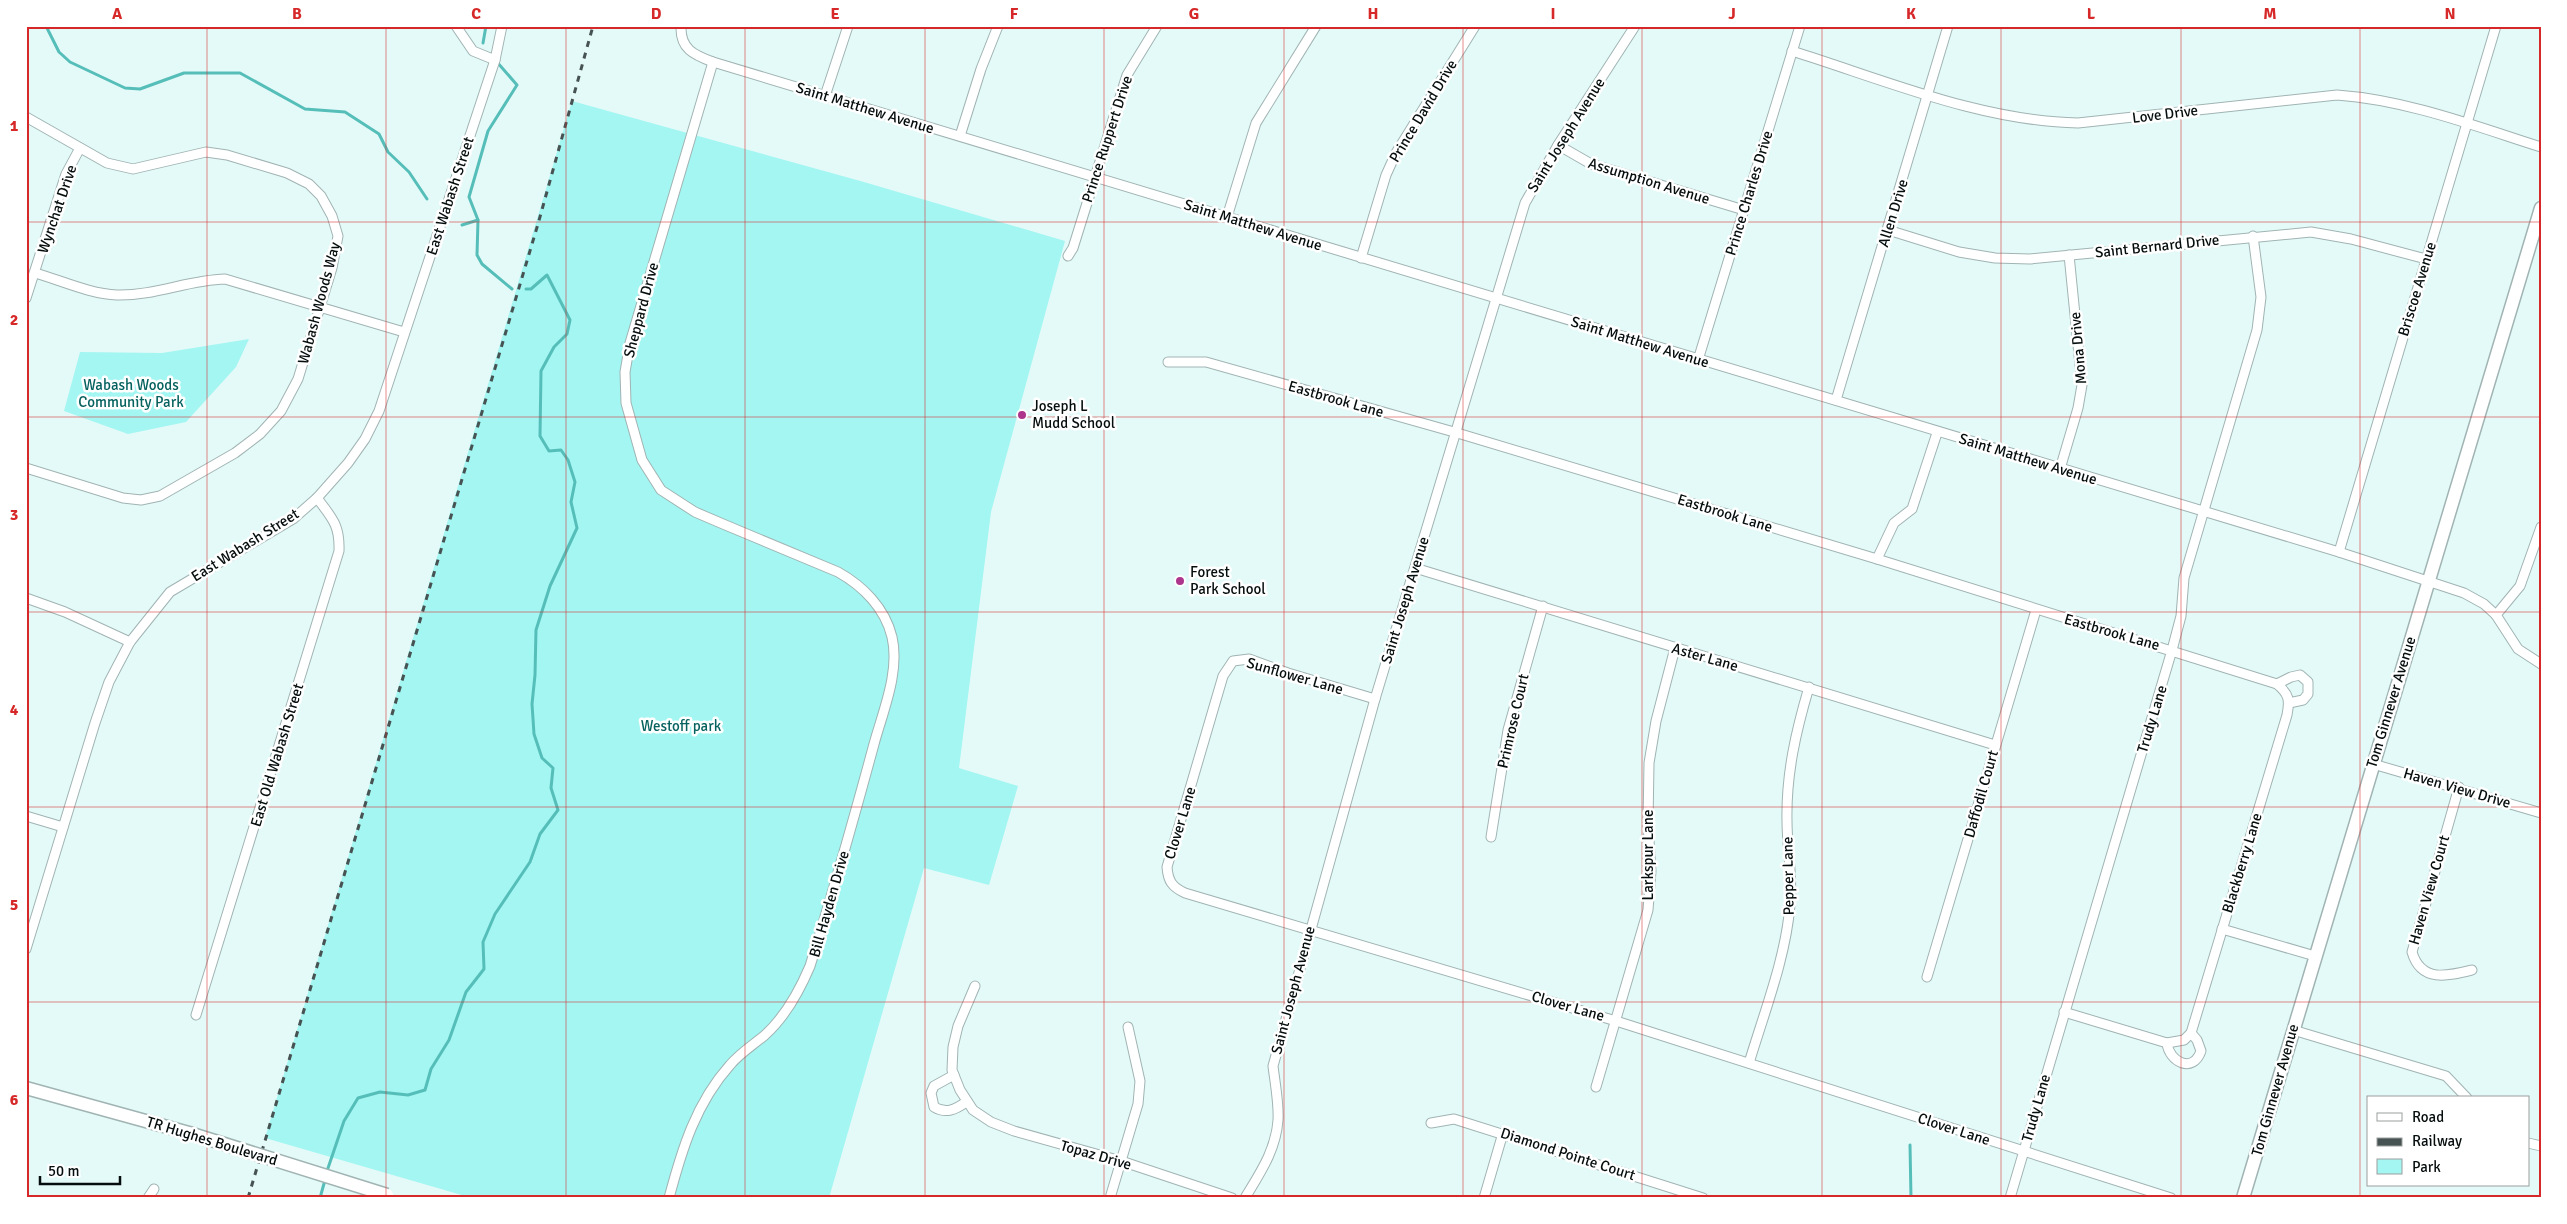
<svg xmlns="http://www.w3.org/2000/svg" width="2567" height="1224" font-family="Signika,sans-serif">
  <rect width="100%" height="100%" fill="#e4faf8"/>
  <g fill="#a4f6f2">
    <polygon points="572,101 864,182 1065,241 991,512 959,768 1018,786 989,885 924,868 829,1198 472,1198 265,1138"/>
    <polygon points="249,339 236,367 186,422 128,434 64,411 80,352 162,353"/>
  </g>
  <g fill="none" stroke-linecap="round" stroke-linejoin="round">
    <g stroke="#56beb9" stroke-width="3">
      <polyline points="46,26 59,52 70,62 125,88 140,89 184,73 240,73 305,109 345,112 379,134 388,152 409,172 427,199"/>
      <polyline points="483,43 486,26"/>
      <polyline points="497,62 517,85 488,131 469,197 478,220 477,255 482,264 512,289"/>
      <polyline points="462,225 478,220"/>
      <polyline points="1910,1145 1911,1198"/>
      <polyline points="326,1174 344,1121 358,1098 380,1092 408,1095 425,1090 431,1069 449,1040 466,992 484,969 483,942 495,914 530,862 540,834 558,810 551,788 553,768 542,758 534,734 532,704 535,675 536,630 550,586 577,528 571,502 575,482 568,460 561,450 549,451 540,436 541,371 554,347 567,334 570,320 547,275 531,289 526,289"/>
      <polyline points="320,1198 325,1180"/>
    </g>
    <g stroke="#a0b4b3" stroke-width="11">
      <g id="minor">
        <polyline points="456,26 473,51 495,60"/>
        <path d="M681 26C680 49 694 55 713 62L2339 552 2464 593 2484 604 2496 615 2518 649 2541 664"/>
        <path d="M1792 51C1885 80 1980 121 2078 123L2337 95C2407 100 2475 126 2541 147"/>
        <polyline points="825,96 848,26"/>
        <polyline points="26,117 107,163 133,169 206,152 227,155 287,173 309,184 321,196 332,216 338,236 332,268 298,379 281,411 260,434 235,453 160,496 141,500 123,498 26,468"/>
        <polyline points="960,136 981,69 998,26"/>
        <polyline points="1558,145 1591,164 1744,210"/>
        <polyline points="1227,217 1256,123 1316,26"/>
        <polyline points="1888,230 1959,252 1995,258 2030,259 2311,232 2351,239 2426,259"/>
        <polyline points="1068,256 1073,248 1127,75 1157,26"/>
        <polyline points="1361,258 1386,175 1396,153 1475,26"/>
        <path d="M35 273C60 280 90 294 117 295 154 296 188 280 225 279L404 332"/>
        <polyline points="26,298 66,174 80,148"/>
        <polyline points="1698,360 1800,26"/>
        <path d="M1168 362H1206L1454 432 1877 559 2277 684C2289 694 2290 700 2287 715L2191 1033 2184 1040 2167 1043 2064 1012"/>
        <polyline points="1836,400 1948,26"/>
        <polyline points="2060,469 2078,408 2082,385 2069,255"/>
        <polyline points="2339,552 2496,26"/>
        <polyline points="1877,559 1894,523 1912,509 1937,433"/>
        <polyline points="1415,568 1995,745"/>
        <polyline points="26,598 65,612 130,642"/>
        <polyline points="2496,615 2520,586 2541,527"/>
        <polyline points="2277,684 2291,677 2300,675 2308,682 2308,694 2303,700 2289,703"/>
        <path d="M1375 699 1288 673 1249 659 1233 661 1223 676 1167 867C1168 881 1172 887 1185 893L1616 1021 2171 1198"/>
        <polyline points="2373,764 2541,813"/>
        <path d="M2459 787 2412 952C2421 983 2448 976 2472 970"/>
        <polyline points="26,816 63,827"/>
        <polyline points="1491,837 1508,730 1543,606"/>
        <polyline points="2222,929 2315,956"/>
        <polyline points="26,949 95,723 109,682 130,642 170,592 293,519 317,498 348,463 365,439 379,411 495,60 502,26"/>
        <polyline points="1927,977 2036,610"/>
        <polyline points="975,986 958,1026 953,1047 952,1070 960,1090 973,1110 991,1122 1014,1131 1121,1161 1232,1198"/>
        <path d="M196 1015 339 551C340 525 332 518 317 498"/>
        <polyline points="2293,1030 2446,1076 2467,1098"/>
        <path d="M2167 1043C2169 1062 2193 1074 2201 1051L2197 1040 2191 1033"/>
        <path d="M1749 1063C1764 1013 1786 957 1790 905 1793 877 1787 849 1787 821 1786 774 1796 731 1809 687"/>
        <path d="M954 1075 934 1086 931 1093 934 1107C946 1114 955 1110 966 1102"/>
        <polyline points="1596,1087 1648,910 1651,871 1648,824 1649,763 1656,721 1675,648"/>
        <polyline points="1431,1123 1454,1119 1703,1198"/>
        <polyline points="2528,1143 2541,1146"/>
        <polyline points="148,1198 154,1189"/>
        <path d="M669 1198C682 1149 696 1103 730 1065 740 1053 753 1045 765 1035 786 1016 799 992 810 966 833 892 854 818 874 744 883 711 900 672 892 637 885 608 863 586 838 572L723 524 695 512 661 490 642 460 626 403 625 372 630 343 713 62"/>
        <polyline points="1110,1198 1138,1104 1140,1081 1128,1027"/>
        <path d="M1245 1198C1260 1173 1276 1150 1278 1120 1279 1103 1275 1083 1273 1066L1375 699 1525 203 1558 145 1635 26"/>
        <polyline points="1484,1198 1503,1133"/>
        <polyline points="2010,1198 2172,650 2181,616 2184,578 2257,330 2261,297 2253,236"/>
      </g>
    </g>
    <g stroke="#a0b4b3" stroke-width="15">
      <g id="secondary">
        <polyline points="26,1088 189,1133"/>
        <polyline points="2243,1198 2541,208"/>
      </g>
    </g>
    <use href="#minor" stroke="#fff" stroke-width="9"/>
    <use href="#secondary" stroke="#fff" stroke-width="12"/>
    <polyline stroke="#475252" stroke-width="3" stroke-dasharray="6 6" stroke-linecap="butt" points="248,1198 538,224 593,26"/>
    <g stroke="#a0b4b3" stroke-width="15" stroke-linecap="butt">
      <polyline id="secondary-bridge" points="189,1133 387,1195"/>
    </g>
    <use href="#secondary-bridge" stroke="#fff" stroke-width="12"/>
  </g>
  <path fill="none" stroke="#d62828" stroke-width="1" stroke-opacity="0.55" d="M207 26V1198M386 26V1198M566 26V1198M745 26V1198M925 26V1198M1104 26V1198M1284 26V1198M1463 26V1198M1642 26V1198M1822 26V1198M2001 26V1198M2181 26V1198M2360 26V1198M26 222H2541M26 417H2541M26 612H2541M26 807H2541M26 1002H2541"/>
  <g fill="#ad358b" stroke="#fff" stroke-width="2">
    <circle cx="1022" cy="415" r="5"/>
    <circle cx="1180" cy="581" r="5"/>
  </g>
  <g text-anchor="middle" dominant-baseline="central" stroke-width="5" stroke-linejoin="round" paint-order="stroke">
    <g font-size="15" fill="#060d0d" stroke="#fff">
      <text transform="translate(865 108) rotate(17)">Saint Matthew Avenue</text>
      <text transform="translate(1423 111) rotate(-59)">Prince David Drive</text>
      <text transform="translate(2165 114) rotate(-7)">Love Drive</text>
      <text transform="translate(1566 135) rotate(-58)">Saint Joseph Avenue</text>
      <text transform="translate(1107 139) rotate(-72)">Prince Ruppert Drive</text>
      <text transform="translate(1649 181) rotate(17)">Assumption Avenue</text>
      <text transform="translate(1749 193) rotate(-73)">Prince Charles Drive</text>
      <text transform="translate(450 196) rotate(-72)">East Wabash Street</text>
      <text transform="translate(57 209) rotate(-71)">Wynchat Drive</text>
      <text transform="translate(1893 213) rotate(-73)">Allen Drive</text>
      <text transform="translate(1253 225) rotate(17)">Saint Matthew Avenue</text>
      <text transform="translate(2157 246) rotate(-6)">Saint Bernard Drive</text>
      <text transform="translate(2417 289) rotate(-73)">Briscoe Avenue</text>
      <text transform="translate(319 303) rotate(-75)">Wabash Woods Way</text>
      <text transform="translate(641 310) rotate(-75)">Sheppard Drive</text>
      <text transform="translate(1640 342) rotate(17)">Saint Matthew Avenue</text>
      <text transform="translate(2078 348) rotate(-95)">Mona Drive</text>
      <text transform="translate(1336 399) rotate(16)">Eastbrook Lane</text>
      <text transform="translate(2028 459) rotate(17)">Saint Matthew Avenue</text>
      <text transform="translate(1725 513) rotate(17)">Eastbrook Lane</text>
      <text transform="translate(245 545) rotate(-32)">East Wabash Street</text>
      <text transform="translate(1405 600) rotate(-73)">Saint Joseph Avenue</text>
      <text transform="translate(2112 632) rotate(16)">Eastbrook Lane</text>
      <text transform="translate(1705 657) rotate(16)">Aster Lane</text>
      <text transform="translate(1295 676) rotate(16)">Sunflower Lane</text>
      <text transform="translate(2391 702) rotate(-73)">Tom Ginnever Avenue</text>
      <text transform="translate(2152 719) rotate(-73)">Trudy Lane</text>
      <text transform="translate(1513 721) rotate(-77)">Primrose Court</text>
      <text transform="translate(277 755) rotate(-73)">East Old Wabash Street</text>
      <text transform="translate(2457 788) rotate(16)">Haven View Drive</text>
      <text transform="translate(1981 794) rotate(-74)">Daffodil Court</text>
      <text transform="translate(1180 823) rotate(-73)">Clover Lane</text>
      <text transform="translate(1648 855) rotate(-90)">Larkspur Lane</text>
      <text transform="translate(2242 863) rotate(-73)">Blackberry Lane</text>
      <text transform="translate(1788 876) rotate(-91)">Pepper Lane</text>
      <text transform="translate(2429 890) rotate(-74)">Haven View Court</text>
      <text transform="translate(829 904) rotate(-74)">Bill Hayden Drive</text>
      <text transform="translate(1293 990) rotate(-75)">Saint Joseph Avenue</text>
      <text transform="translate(1568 1006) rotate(16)">Clover Lane</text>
      <text transform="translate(2275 1090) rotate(-74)">Tom Ginnever Avenue</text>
      <text transform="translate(2036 1108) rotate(-74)">Trudy Lane</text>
      <text transform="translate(1954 1129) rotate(18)">Clover Lane</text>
      <text transform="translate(212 1141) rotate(17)">TR Hughes Boulevard</text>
      <text transform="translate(1568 1154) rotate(18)">Diamond Pointe Court</text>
      <text transform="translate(1096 1155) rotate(16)">Topaz Drive</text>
    </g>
    <g font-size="15" fill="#06625f" stroke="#fff">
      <text x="131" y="385">Wabash Woods<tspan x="131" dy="17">Community Park</tspan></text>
      <text x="681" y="726">Westoff park</text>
    </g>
    <g font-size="15" fill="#060d0d" stroke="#fff" text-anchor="start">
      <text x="1032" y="406">Joseph L<tspan x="1032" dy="17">Mudd School</tspan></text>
      <text x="1190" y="572">Forest<tspan x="1190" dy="17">Park School</tspan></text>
    </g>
  </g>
  <rect width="2567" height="1224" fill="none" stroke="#ffffff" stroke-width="55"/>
  <rect x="2367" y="1096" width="162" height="90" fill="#ffffff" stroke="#9b9e9e"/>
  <rect x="2377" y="1113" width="25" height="8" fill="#ffffff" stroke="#9b9e9e"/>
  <text x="2412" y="1122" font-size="15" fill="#060d0d">Road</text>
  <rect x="2377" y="1138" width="25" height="8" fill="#475252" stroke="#9b9e9e"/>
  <text x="2412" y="1146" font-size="15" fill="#060d0d">Railway</text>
  <rect x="2377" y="1159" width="25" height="15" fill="#a4f6f2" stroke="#9b9e9e"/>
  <text x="2412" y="1172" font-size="15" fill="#060d0d">Park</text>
  <path d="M40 1176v8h80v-8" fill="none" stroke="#060d0d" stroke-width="2.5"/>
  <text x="48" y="1176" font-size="15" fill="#060d0d" stroke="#ffffff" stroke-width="4" paint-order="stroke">50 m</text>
  <rect x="28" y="28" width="2512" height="1168" fill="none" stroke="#d62828" stroke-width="2"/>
  <g font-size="16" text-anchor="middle" font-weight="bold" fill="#d62828">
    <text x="117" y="19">A</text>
    <text x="297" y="19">B</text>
    <text x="476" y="19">C</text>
    <text x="656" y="19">D</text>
    <text x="835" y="19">E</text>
    <text x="1014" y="19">F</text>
    <text x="1194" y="19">G</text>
    <text x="1373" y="19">H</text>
    <text x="1553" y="19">I</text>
    <text x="1732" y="19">J</text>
    <text x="1911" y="19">K</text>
    <text x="2091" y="19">L</text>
    <text x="2270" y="19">M</text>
    <text x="2450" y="19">N</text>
    <text x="14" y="131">1</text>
    <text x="14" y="325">2</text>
    <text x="14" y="520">3</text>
    <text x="14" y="715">4</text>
    <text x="14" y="910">5</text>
    <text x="14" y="1105">6</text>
  </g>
</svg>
